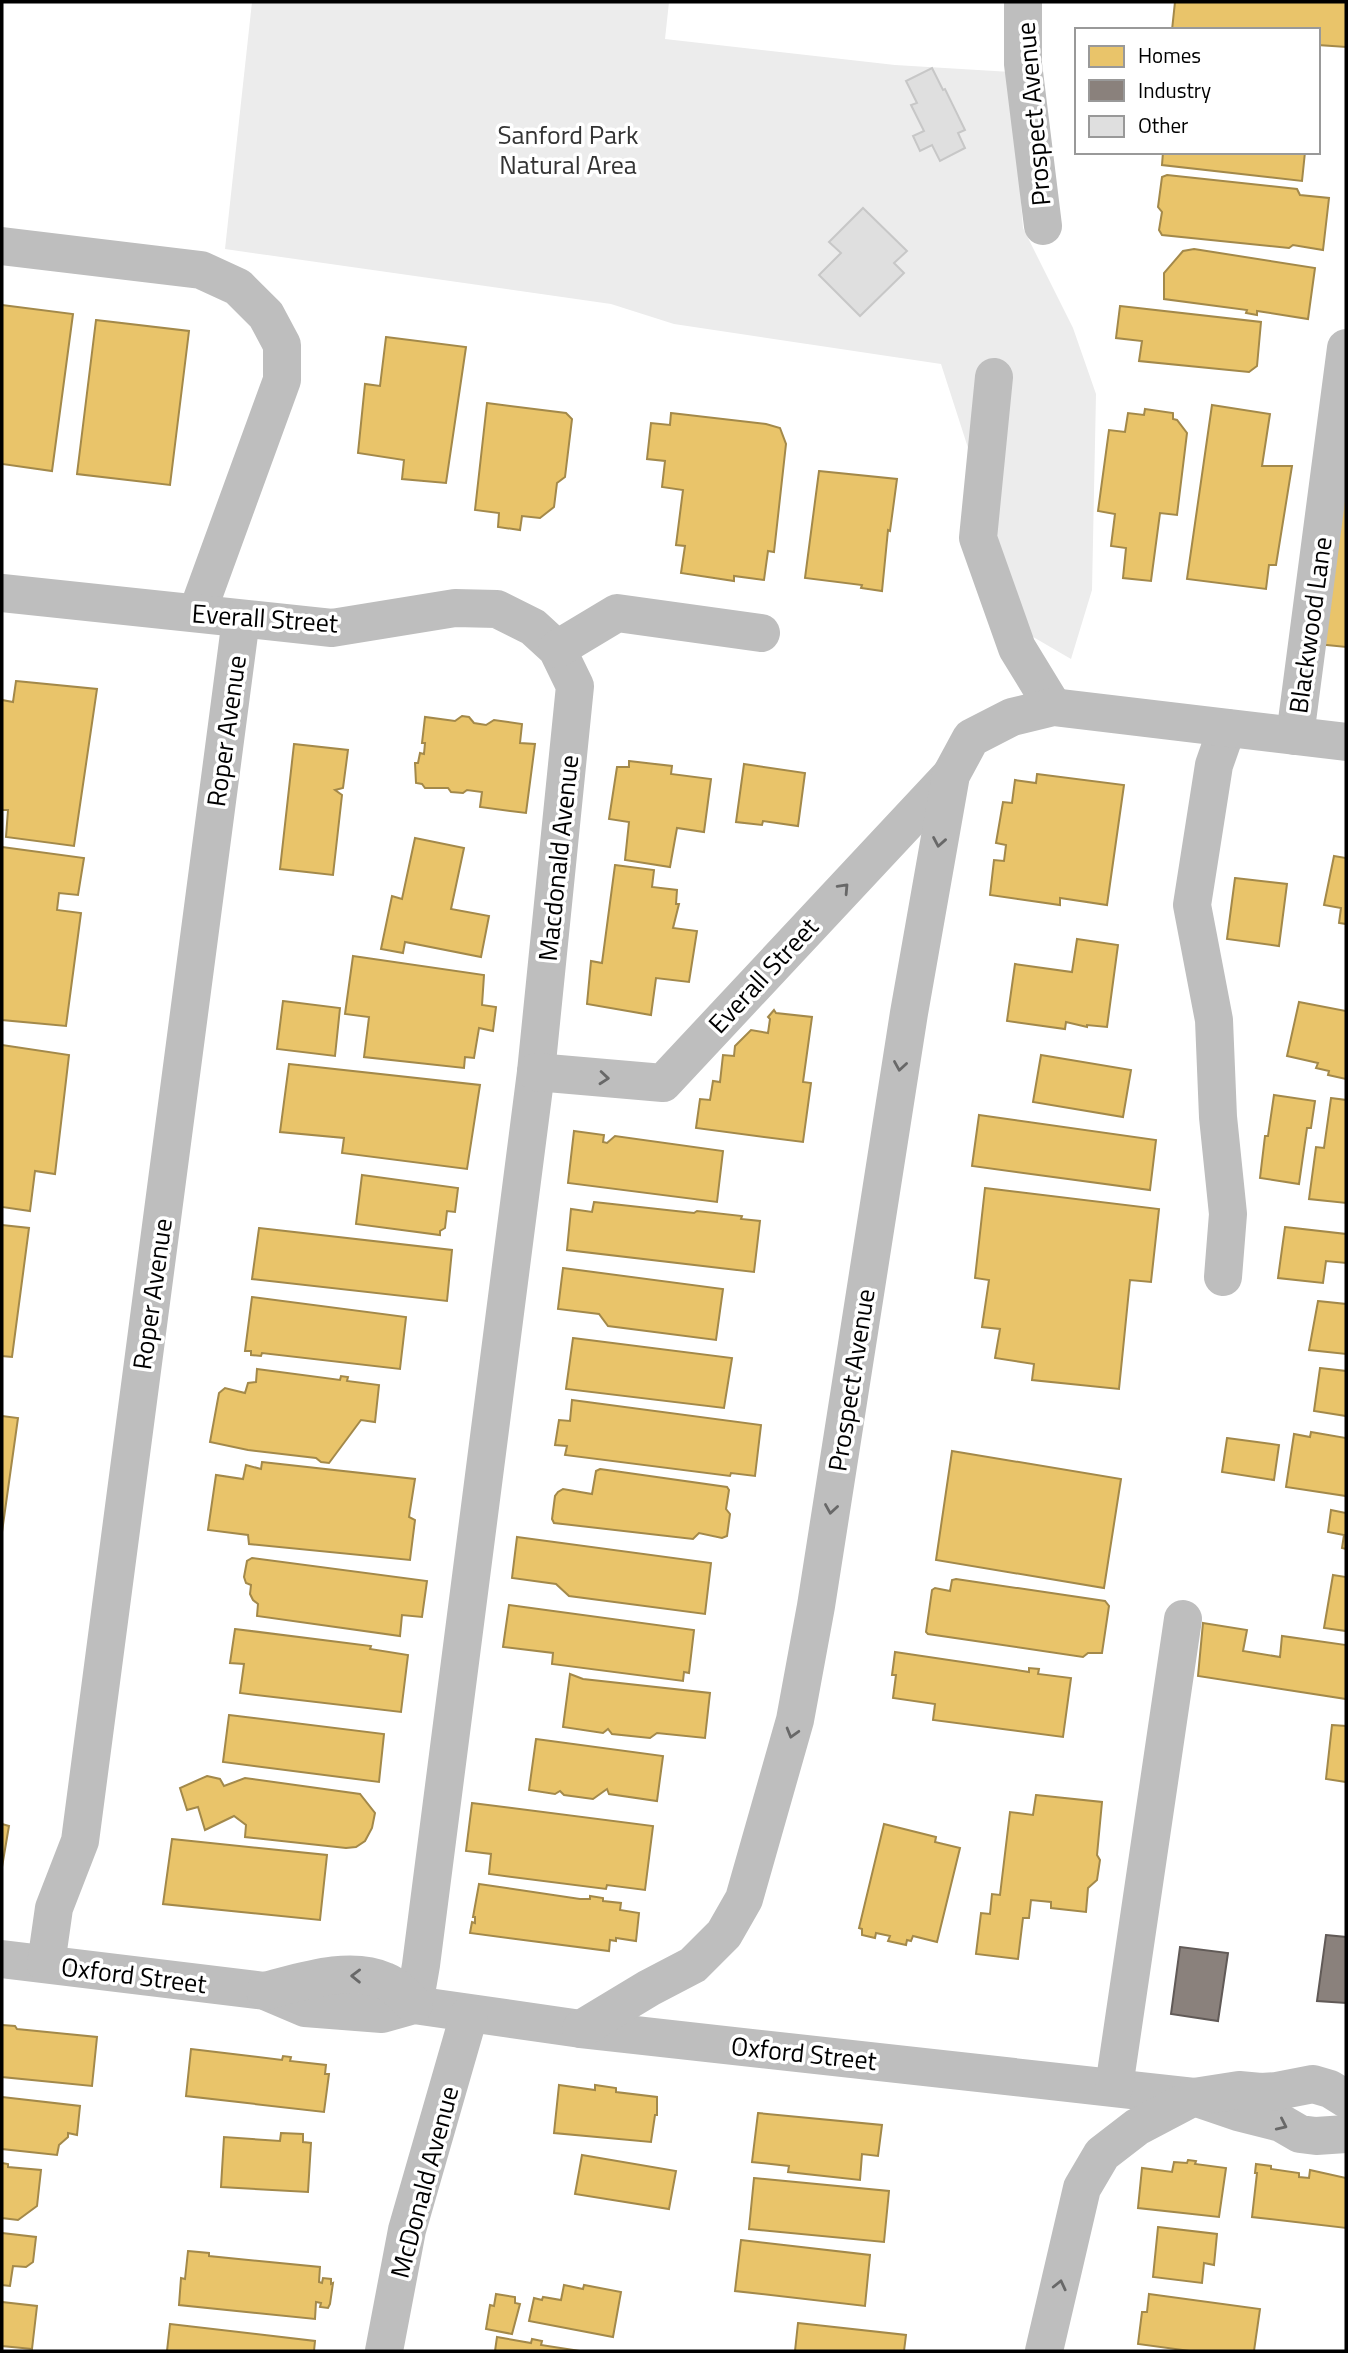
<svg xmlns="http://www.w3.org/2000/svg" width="1348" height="2353" font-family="'Titillium Web',sans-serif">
  <rect width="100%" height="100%" fill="#fff"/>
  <polygon fill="#ececec" points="252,2 669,2 665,39 895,65 1011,72 1023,228 1073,328 1096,394 1092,590 1071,659 1028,634 941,364 674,324 611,304 225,249"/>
  <g fill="#e9c46a" stroke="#a3894a" stroke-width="2">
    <polygon points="1175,2 1346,2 1346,47 1318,45 1318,30 1172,30"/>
    <polygon points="1163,152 1305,152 1302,181 1162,165"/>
    <polygon points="1167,175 1297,189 1300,195 1329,198 1323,250 1293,245 1289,248 1162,235 1159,230 1162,212 1158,207 1162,177"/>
    <polygon points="1194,249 1315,268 1308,319 1257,311 1257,315 1246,313 1247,310 1164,299 1164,273 1183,251"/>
    <polygon points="2,305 73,314 52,471 2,464"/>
    <polygon points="1120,306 1261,322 1257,366 1249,372 1139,361 1142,341 1116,338"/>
    <polygon points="96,320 189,331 170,485 77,474"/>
    <polygon points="386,337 466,347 446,483 402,479 404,460 358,453 365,384 380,386"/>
    <polygon points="487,403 566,413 572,419 565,477 557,483 554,507 540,518 522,516 520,530 498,527 499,513 475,510"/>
    <polygon points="1212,405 1270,414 1262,466 1292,466 1276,565 1269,565 1266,589 1187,579"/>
    <polygon points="1145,409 1173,413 1173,419 1177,420 1187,433 1177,515 1160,513 1151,581 1123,578 1126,548 1111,546 1115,514 1098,511 1109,430 1125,432 1128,413 1144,415"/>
    <polygon points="671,413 766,424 780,428 786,444 774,552 768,551 764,580 734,576 734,581 681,573 685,546 676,545 683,490 662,487 665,461 647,459 651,423 670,425"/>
    <polygon points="1346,462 1346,647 1317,644"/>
    <polygon points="819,471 897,479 890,531 888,530 882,591 861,588 862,585 805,578"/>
    <polygon points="16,681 97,689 74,846 6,837 8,810 2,810 2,700 13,702"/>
    <polygon points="462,716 469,717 474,723 486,725 494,720 522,724 520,743 535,744 526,813 480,807 482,792 467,790 463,793 451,792 448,788 425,788 422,784 416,783 415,763 418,763 420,753 424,754 425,743 422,743 425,717 455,721"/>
    <polygon points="294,744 348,750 343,788 335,790 342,795 333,875 280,869"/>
    <polygon points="629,761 672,766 671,774 711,779 704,832 677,828 670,867 625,860 629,822 609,819 617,767 629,767"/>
    <polygon points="744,764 805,773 798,826 763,821 762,825 736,822"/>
    <polygon points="1037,774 1124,785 1107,905 1060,898 1060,905 990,895 994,860 1004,861 1006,845 996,843 1003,802 1012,803 1015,780 1036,783"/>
    <polygon points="415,838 464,848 451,909 489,916 481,957 405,942 403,953 381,949 392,896 402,899"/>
    <polygon points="2,847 84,858 78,895 59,893 57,910 81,913 66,1026 2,1020"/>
    <polygon points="1334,856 1346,858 1346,924 1339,923 1341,908 1324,905"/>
    <polygon points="615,865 654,870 652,887 677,890 676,904 679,904 673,928 697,931 689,982 656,978 651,1015 587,1004 591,961 602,963"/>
    <polygon points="1235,878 1287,884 1279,946 1227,939"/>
    <polygon points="1077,939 1118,945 1107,1027 1087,1025 1087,1027 1066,1022 1065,1029 1007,1021 1015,964 1072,972"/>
    <polygon points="353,956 484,975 482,1005 496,1007 493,1031 479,1028 474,1058 465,1057 464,1068 364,1057 369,1017 345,1014"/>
    <polygon points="283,1001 340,1008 335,1056 277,1049"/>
    <polygon points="1299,1002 1346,1011 1346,1079 1328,1075 1329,1071 1316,1068 1318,1063 1287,1056"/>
    <polygon points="774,1010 776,1013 812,1017 803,1082 811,1083 803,1142 696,1128 700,1099 710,1100 713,1081 720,1082 723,1055 734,1056 735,1046 751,1030 768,1033 770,1019 768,1017"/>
    <polygon points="2,1045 69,1055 55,1174 35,1171 30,1211 2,1207"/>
    <polygon points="1041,1055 1131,1070 1123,1117 1033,1102"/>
    <polygon points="289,1064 480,1085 467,1169 342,1153 344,1138 280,1132"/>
    <polygon points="1274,1095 1315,1101 1311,1128 1307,1128 1299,1184 1260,1178 1265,1136 1268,1136"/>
    <polygon points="1331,1098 1346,1100 1346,1203 1309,1199 1316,1147 1324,1148"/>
    <polygon points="979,1115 1156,1140 1150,1190 972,1166"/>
    <polygon points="574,1131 604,1135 603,1142 607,1143 615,1136 723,1151 717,1202 568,1183"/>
    <polygon points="362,1175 458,1188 455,1212 447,1211 445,1228 440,1231 440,1235 356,1224"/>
    <polygon points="985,1188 1159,1209 1151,1282 1130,1280 1119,1389 1032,1380 1034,1364 995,1358 1000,1329 982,1327 989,1280 975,1278"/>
    <polygon points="594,1202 694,1213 697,1211 742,1216 741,1219 760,1221 754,1272 567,1250 571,1209 592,1212"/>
    <polygon points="2,1225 29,1228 12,1357 2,1356"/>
    <polygon points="1285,1227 1346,1234 1346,1263 1326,1261 1323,1283 1278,1278"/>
    <polygon points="259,1228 452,1250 447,1301 252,1279"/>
    <polygon points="563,1268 723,1289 716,1340 608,1326 599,1314 558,1309"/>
    <polygon points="252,1297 406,1317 400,1369 262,1353 261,1356 251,1355 251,1351 245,1351"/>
    <polygon points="1318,1301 1346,1304 1346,1354 1309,1350"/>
    <polygon points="573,1338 732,1358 724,1408 566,1389"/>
    <polygon points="1320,1368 1346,1371 1346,1416 1314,1411"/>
    <polygon points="257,1369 340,1380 341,1376 348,1377 347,1381 379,1385 375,1422 361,1420 329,1463 321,1462 316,1458 248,1450 210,1442 219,1393 225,1388 245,1393 248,1383 256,1382"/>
    <polygon points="572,1400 761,1425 755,1476 731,1473 730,1476 565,1455 567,1446 555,1445 559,1420 570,1421"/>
    <polygon points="2,1416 18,1418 2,1532"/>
    <polygon points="1311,1432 1346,1438 1346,1496 1286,1487 1294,1434 1310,1437"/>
    <polygon points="1227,1438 1279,1445 1274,1480 1222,1472"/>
    <polygon points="952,1451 1121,1479 1104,1588 936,1560"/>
    <polygon points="262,1462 415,1479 409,1517 415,1520 410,1560 249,1544 248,1535 208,1530 216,1475 243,1479 246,1465 261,1469"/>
    <polygon points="600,1469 727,1487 729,1490 726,1509 730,1514 727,1536 722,1538 699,1533 693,1539 554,1523 552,1519 555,1496 558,1492 563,1489 592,1494 596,1471"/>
    <polygon points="1331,1510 1346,1513 1346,1549 1342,1548 1344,1535 1328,1532"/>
    <polygon points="517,1537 711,1563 705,1614 569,1596 556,1584 512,1578"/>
    <polygon points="252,1558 427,1581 422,1617 402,1615 400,1636 257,1616 258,1604 253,1600 250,1594 251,1585 246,1583 244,1577 247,1561"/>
    <polygon points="1333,1575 1346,1577 1346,1631 1324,1628"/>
    <polygon points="956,1579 1105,1601 1109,1606 1102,1653 1088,1653 1083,1657 928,1634 926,1632 932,1590 935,1588 950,1591 952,1580"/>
    <polygon points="509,1605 694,1630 689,1673 684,1672 683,1681 552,1664 553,1653 503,1647"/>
    <polygon points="1203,1623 1247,1630 1243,1651 1280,1657 1282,1636 1346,1645 1346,1699 1198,1676"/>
    <polygon points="235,1629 371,1646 370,1649 408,1655 401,1712 240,1693 244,1664 230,1663"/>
    <polygon points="895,1652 1029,1672 1029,1668 1039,1669 1038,1674 1071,1678 1063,1737 933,1720 935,1704 893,1698 896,1675 892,1675"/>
    <polygon points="570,1674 583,1679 710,1693 705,1738 657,1733 650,1738 612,1734 608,1729 603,1733 563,1727"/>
    <polygon points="229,1715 384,1734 379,1782 223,1762"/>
    <polygon points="1332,1725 1346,1726 1346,1782 1326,1779"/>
    <polygon points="536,1739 663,1756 657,1801 609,1794 607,1789 593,1799 564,1795 560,1791 555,1794 529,1790"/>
    <polygon points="207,1776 220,1779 224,1786 245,1778 360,1794 375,1813 372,1828 365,1841 356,1847 346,1848 245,1837 246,1825 234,1816 205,1830 198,1807 187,1810 180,1788"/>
    <polygon points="1036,1795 1102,1802 1097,1855 1100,1860 1097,1880 1088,1888 1086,1912 1051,1908 1051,1902 1031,1900 1029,1918 1023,1918 1018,1959 976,1954 981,1913 990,1914 992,1894 1000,1895 1010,1812 1033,1815"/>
    <polygon points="472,1803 653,1826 645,1890 607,1885 606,1889 489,1874 491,1854 466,1851"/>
    <polygon points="2,1824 9,1826 2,1867"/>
    <polygon points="884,1824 936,1837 935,1842 960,1848 937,1942 913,1936 911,1941 907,1940 906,1945 888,1941 890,1936 876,1933 875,1938 862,1935 862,1929 859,1928"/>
    <polygon points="172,1839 327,1855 320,1920 163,1904"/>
    <polygon points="479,1884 580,1899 590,1899 590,1896 603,1898 603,1901 621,1903 620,1910 639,1913 636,1941 616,1938 616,1941 610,1940 609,1951 470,1933 472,1922 475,1923 475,1917 473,1917"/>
    <polygon points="2,2025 15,2026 17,2029 97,2037 92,2086 2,2077"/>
    <polygon points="191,2049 282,2060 283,2056 291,2057 290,2061 326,2065 325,2074 329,2074 324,2112 186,2096"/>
    <polygon points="559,2085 595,2090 595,2085 616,2088 616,2092 657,2097 657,2115 655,2115 651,2142 554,2133"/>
    <polygon points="2,2097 80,2106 77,2135 68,2133 68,2137 59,2145 57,2155 2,2149"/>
    <polygon points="758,2113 882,2125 878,2156 862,2154 860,2180 788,2172 789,2166 752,2162"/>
    <polygon points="281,2133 303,2134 303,2142 311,2143 308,2192 221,2187 224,2137 280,2141"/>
    <polygon points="582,2155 676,2171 669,2209 575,2194"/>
    <polygon points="1188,2160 1196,2161 1195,2164 1226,2168 1219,2217 1138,2208 1142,2168 1172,2172 1174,2162 1187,2163"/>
    <polygon points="2,2163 8,2164 8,2167 41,2170 37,2206 18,2220 2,2218"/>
    <polygon points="1256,2164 1271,2166 1271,2169 1299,2173 1299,2177 1309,2178 1310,2170 1346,2178 1346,2228 1252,2217 1257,2173 1255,2173"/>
    <polygon points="754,2178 889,2191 884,2242 749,2229"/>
    <polygon points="1158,2227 1217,2234 1214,2265 1204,2263 1202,2283 1153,2277"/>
    <polygon points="2,2233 36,2237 33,2262 26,2267 13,2266 10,2286 2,2285"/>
    <polygon points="741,2240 870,2255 865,2306 735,2291"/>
    <polygon points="188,2251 209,2253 209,2256 320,2267 319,2282 322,2283 323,2278 331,2279 331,2284 333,2283 330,2304 328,2308 320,2307 321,2303 316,2302 315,2319 179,2305 181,2278 185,2279"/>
    <polygon points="564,2285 583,2289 584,2285 621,2292 613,2337 529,2321 534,2298 542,2300 543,2297 561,2300"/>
    <polygon points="496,2294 515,2297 515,2303 520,2304 512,2334 486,2329 490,2305 494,2306"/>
    <polygon points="1149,2294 1260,2309 1254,2351 1190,2351 1138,2344 1142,2312 1147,2312"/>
    <polygon points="2,2302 37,2306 32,2349 2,2346"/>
    <polygon points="798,2323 906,2335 904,2351 795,2351"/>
    <polygon points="170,2324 315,2341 314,2351 167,2351"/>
    <polygon points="497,2337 531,2343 532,2339 542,2341 541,2345 580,2351 495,2351"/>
  </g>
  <g fill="#8a817c" stroke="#615a57" stroke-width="2">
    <polygon points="1326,1935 1346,1937 1346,2003 1317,2001"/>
    <polygon points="1180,1947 1228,1953 1218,2021 1171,2014"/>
  </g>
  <g fill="#dfdfdf" stroke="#c7c7c7" stroke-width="2">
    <polygon points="932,68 943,90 945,89 965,130 958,133 965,148 940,161 932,145 920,151 913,136 924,131 911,105 917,103 906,81"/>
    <polygon points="863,208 907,251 894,263 904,273 860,316 819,275 841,253 829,242"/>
  </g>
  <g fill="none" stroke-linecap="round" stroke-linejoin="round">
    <g stroke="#bebebe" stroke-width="38">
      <polyline points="1023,2 1023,64 1043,226"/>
      <polyline points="2,246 201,270 238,287 266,315 282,345 282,380 197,613"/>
      <polyline points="994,377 978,538 1017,648 1053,707"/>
      <polyline points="2,593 332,628 455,608 497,609 533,627 557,649 575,686 536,1072 421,1965 414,2005"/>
      <polyline points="557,649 617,613 761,633"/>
      <polyline points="1295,736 1346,348"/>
      <polyline points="536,1072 663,1083 951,775"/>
      <polyline points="1223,1277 1228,1214 1218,1117 1214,1020 1192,905 1214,765 1227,728"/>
      <polyline points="2,1959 265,1991 305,2008 382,2014 414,2005 581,2029 1194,2097 1238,2112 1281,2123 1300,2134 1316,2136 1346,2134"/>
      <polyline points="46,1964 54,1908 80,1841 241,619"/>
      <path d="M265 1991C301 1982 349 1965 385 1981 397 1986 405 1996 414 2005"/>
      <polyline points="581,2029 649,1988 693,1965 724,1934 744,1899 795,1720 816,1606 909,1013 951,775 971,738 1012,717 1053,707 1346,742"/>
      <polyline points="1114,2087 1183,1619"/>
      <polyline points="384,2351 407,2230 469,2015"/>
      <polyline points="1044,2351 1082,2188 1102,2154 1137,2127 1194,2097 1239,2090 1261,2092 1277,2091 1313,2084 1330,2089 1346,2099"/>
    </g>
  </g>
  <defs><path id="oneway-chevron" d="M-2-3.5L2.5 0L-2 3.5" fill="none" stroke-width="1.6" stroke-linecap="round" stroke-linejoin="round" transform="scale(1.75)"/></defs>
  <g stroke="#686868">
    <use href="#oneway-chevron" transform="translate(939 842) rotate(100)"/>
    <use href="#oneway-chevron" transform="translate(844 888) rotate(-47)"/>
    <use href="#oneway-chevron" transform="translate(900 1066) rotate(99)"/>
    <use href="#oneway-chevron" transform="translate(604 1078) rotate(5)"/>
    <use href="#oneway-chevron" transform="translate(831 1509) rotate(99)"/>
    <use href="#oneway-chevron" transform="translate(792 1733) rotate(106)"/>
    <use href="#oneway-chevron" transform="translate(356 1976) rotate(-179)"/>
    <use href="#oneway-chevron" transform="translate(1282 2125) rotate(25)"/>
    <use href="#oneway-chevron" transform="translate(1060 2285) rotate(-77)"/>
  </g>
  <g text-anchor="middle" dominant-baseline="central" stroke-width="7" stroke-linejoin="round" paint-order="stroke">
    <g font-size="26" fill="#000" stroke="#fff">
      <text transform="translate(1033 114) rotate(-95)">Prospect Avenue</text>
      <text transform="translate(265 618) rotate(4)">Everall Street</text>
      <text transform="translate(1310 625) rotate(-82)">Blackwood Lane</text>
      <text transform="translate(226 731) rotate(-82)">Roper Avenue</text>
      <text transform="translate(558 858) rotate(-84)">Macdonald Avenue</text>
      <text transform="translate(763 975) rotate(-47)">Everall Street</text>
      <text transform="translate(152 1294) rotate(-82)">Roper Avenue</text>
      <text transform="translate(851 1380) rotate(-81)">Prospect Avenue</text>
      <text transform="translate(134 1975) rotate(7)">Oxford Street</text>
      <text transform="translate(804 2053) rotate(6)">Oxford Street</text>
      <text transform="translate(424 2182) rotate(-75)">McDonald Avenue</text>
    </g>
    <g font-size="26" fill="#333" stroke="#fff">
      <text x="568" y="134">Sanford Park<tspan x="568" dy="30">Natural Area</tspan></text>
    </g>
  </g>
  <rect width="1348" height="2353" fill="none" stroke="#000000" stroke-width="7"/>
  <rect x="1075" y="28" width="245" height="126" fill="#ffffff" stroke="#999999" stroke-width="2"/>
  <rect x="1089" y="46" width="35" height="21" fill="#e9c46a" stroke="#999999" stroke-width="2"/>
  <text x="1138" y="63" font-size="21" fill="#000000">Homes</text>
  <rect x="1089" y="80" width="35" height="21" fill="#8a817c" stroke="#999999" stroke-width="2"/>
  <text x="1138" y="98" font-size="21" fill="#000000">Industry</text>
  <rect x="1089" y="116" width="35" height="21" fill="#dfdfdf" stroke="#999999" stroke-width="2"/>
  <text x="1138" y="133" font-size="21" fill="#000000">Other</text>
</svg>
